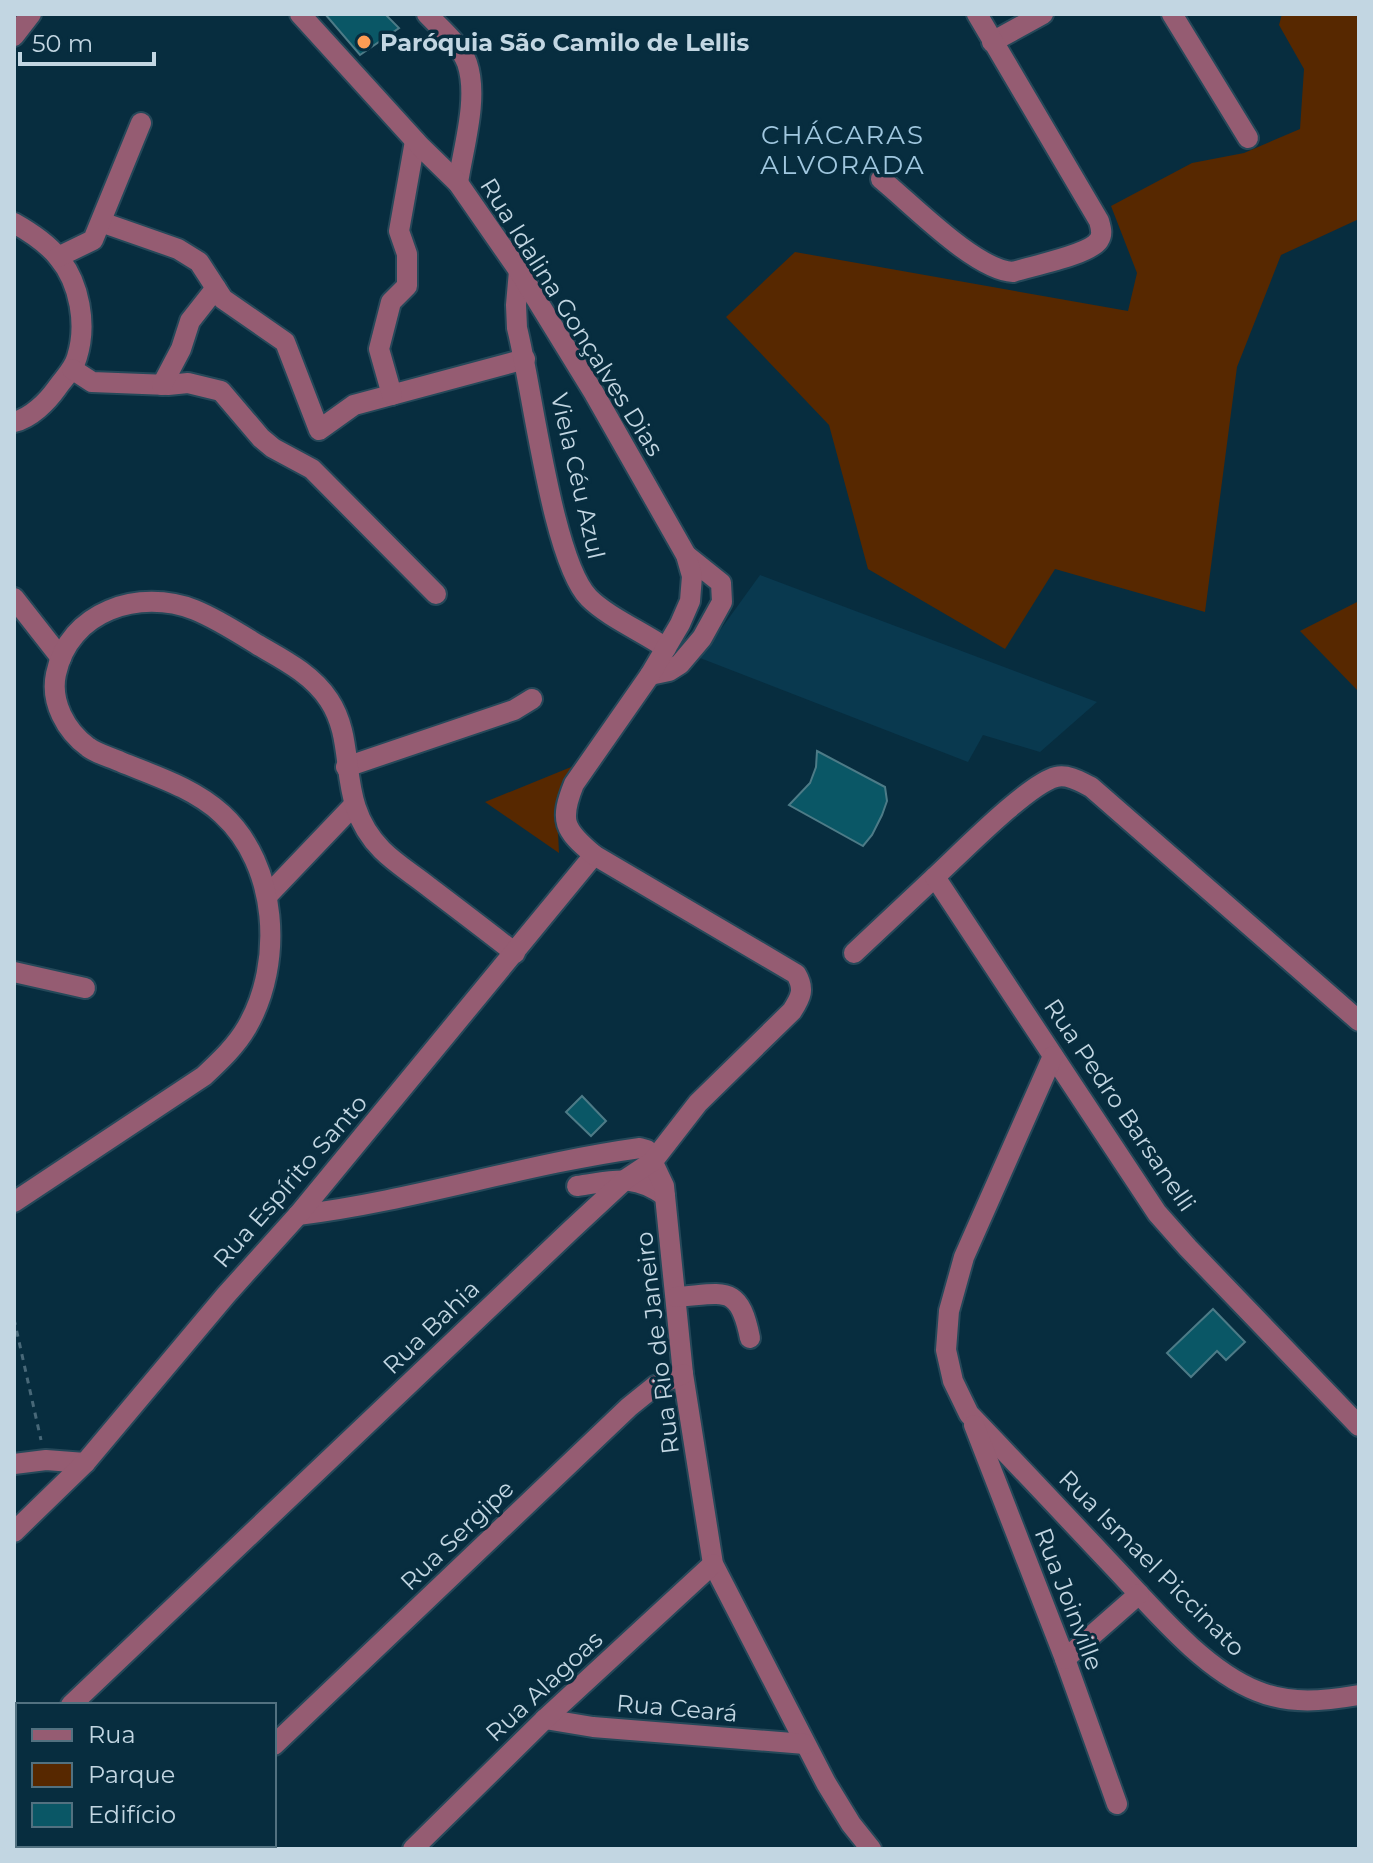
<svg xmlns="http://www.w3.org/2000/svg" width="1373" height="1863" font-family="Montserrat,sans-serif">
  <rect width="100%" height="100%" fill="#072d3f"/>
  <polygon fill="#09394f" points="760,575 1097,702 1040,752 983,735 968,762 700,658"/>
  <g fill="#572800">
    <polygon points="1282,14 1359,14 1359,219 1281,255 1237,367 1205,612 1055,569 1005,649 868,569 829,425 726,317 795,252 1128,311 1137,273 1111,206 1192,163 1244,153 1300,129 1304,69 1279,25"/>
    <polygon points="1359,601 1359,692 1300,631"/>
    <polygon points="576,765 557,811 559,853 485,802"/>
  </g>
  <g fill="#0a5766" stroke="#4d7b87" stroke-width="2">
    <polygon points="325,14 385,14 399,28 360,55"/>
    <polygon points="817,751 885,787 887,801 882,815 872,835 863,846 789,805 810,783 816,767"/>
    <polygon points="582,1096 606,1121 591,1136 566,1112"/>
    <polygon points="1213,1309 1245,1342 1226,1360 1217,1351 1191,1377 1167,1353"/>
  </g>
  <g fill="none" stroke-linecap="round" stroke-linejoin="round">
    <g stroke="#254859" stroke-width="24">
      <g id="minor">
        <path d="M427 14C440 28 460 44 467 63 479 98 463 148 458 183"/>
        <polyline points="1172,14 1248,138"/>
        <polyline points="14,36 31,14"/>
        <polyline points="992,42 1043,14"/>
        <path d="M881 179C912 204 975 270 1013 272 1031 266 1090 255 1099 240 1103 234 1101 228 1099 221L977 14"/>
        <polyline points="101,222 178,249 199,262 223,299 285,342 319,430 354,405 525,359"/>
        <path d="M14 223C30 232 46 242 58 257 80 283 87 325 77 357 74 369 64 378 57 388 47 402 31 418 14 422"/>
        <polyline points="58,257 93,240 141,123"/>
        <path d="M519 271 516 305 517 328C532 386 552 561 589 598 608 617 643 632 666 648"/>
        <polyline points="72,369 92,382 168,385 188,383 221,391 261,438 273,448 312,469 436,594"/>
        <polyline points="162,385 181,349 190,321 216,288"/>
        <polyline points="392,395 379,349 391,302 407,286 407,254 399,231 415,141"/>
        <polyline points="14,598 61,658"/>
        <polyline points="650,675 669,671 680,664 702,638 722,602 721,583 686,555"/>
        <polyline points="346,767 514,710 532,699"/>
        <polyline points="268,895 353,806"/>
        <polyline points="854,953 935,877"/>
        <polyline points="14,972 85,988"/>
        <path d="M1359 1021 1091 787C1081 782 1068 774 1056 777 1028 784 960 854 935 877L1157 1213 1188 1248 1359 1426"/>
        <path d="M1053 1056 964 1257 949 1311 946 1350 953 1381 969 1414C1017 1464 1064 1514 1111 1564 1152 1607 1202 1669 1257 1691 1291 1705 1324 1701 1359 1695"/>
        <path d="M577 1186C614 1181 633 1173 665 1196"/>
        <path d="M14 1202 204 1076C220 1061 236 1046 247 1027 284 963 278 865 222 814 194 788 155 776 121 762 110 757 97 754 88 747 66 731 50 702 56 674 69 611 139 588 195 610 217 619 237 632 258 645 284 660 312 674 329 700 359 745 334 802 382 850 396 864 414 875 429 887 458 909 487 931 515 953"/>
        <path d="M298 1215C413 1201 524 1164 640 1148L647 1150 664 1186 683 1374 713 1564 826 1783 851 1824 871 1849"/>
        <path d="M676 1297C724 1294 739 1283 750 1338"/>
        <polyline points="974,1425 1065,1659 1117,1804"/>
        <polyline points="14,1464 46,1460 85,1463"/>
        <polyline points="14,1532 85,1463 226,1295 298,1215 594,855"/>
        <polyline points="1065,1659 1139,1594"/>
        <path d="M71 1705 571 1230 626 1179 653 1161 698 1103 792 1011C801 997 805 989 796 974L594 855C564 830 559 821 574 784L650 675 680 624 690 601 692 576 686 555 594 393 519 271 458 183 420 146 300 14"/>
        <polyline points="545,1719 593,1727 805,1744"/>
        <polyline points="274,1745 629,1407 655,1386 683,1374"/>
        <polyline points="14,1759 18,1755"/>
        <polyline points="79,1845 81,1849"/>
        <polyline points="165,1849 169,1845"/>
        <polyline points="413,1849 545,1719 713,1564"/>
      </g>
    </g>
    <polyline stroke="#486878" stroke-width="3" stroke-dasharray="6 6" stroke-linecap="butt" points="14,1319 41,1440"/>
    <use href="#minor" stroke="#955c72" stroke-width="20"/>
  </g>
  <circle fill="#fd9d54" stroke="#072d3f" stroke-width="3" cx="364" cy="42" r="8"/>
  <g text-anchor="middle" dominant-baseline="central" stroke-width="7" stroke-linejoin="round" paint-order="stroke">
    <g font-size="24" font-weight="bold" fill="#c2d6e2" stroke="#072d3f" text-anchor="start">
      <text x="380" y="42">Paróquia São Camilo de Lellis</text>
    </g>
    <g font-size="24" fill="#c2d6e2" stroke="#072d3f">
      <text transform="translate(572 317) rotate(58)">Rua Idalina Gonçalves Dias</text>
      <text transform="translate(578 476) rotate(77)">Viela Céu Azul</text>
      <text transform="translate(1120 1105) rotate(56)">Rua Pedro Barsanelli</text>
      <text transform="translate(290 1181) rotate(-49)">Rua Espírito Santo</text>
      <text transform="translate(431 1327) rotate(-44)">Rua Bahia</text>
      <text transform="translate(657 1343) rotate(-97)">Rua Rio de Janeiro</text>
      <text transform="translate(457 1535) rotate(-44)">Rua Sergipe</text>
      <text transform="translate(1152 1563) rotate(45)">Rua Ismael Piccinato</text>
      <text transform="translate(1069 1599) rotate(69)">Rua Joinville</text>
      <text transform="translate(544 1686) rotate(-43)">Rua Alagoas</text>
      <text transform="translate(677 1708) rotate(5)">Rua Ceará</text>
    </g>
    <g font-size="26" letter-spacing="2" fill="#a0c7df" stroke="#072d3f">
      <text x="843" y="135">CHÁCARAS<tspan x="843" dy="30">ALVORADA</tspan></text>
    </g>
  </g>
  <rect width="1373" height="1863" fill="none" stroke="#c2d6e2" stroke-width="32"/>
  <rect x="16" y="1703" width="260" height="144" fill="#072d3f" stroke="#527180" stroke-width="2"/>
  <rect x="32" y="1729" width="40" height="12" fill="#955c72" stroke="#527180" stroke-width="2"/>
  <text x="88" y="1743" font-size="24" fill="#c2d6e2">Rua</text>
  <rect x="32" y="1763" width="40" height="24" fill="#572800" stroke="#527180" stroke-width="2"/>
  <text x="88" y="1783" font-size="24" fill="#c2d6e2">Parque</text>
  <rect x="32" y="1803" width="40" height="24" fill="#0a5766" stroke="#527180" stroke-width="2"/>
  <text x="88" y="1823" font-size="24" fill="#c2d6e2">Edifício</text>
  <path d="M20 52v12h134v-12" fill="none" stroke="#c2d6e2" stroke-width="4"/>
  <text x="32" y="52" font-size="24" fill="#c2d6e2" stroke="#072d3f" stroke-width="6" paint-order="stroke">50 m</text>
</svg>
